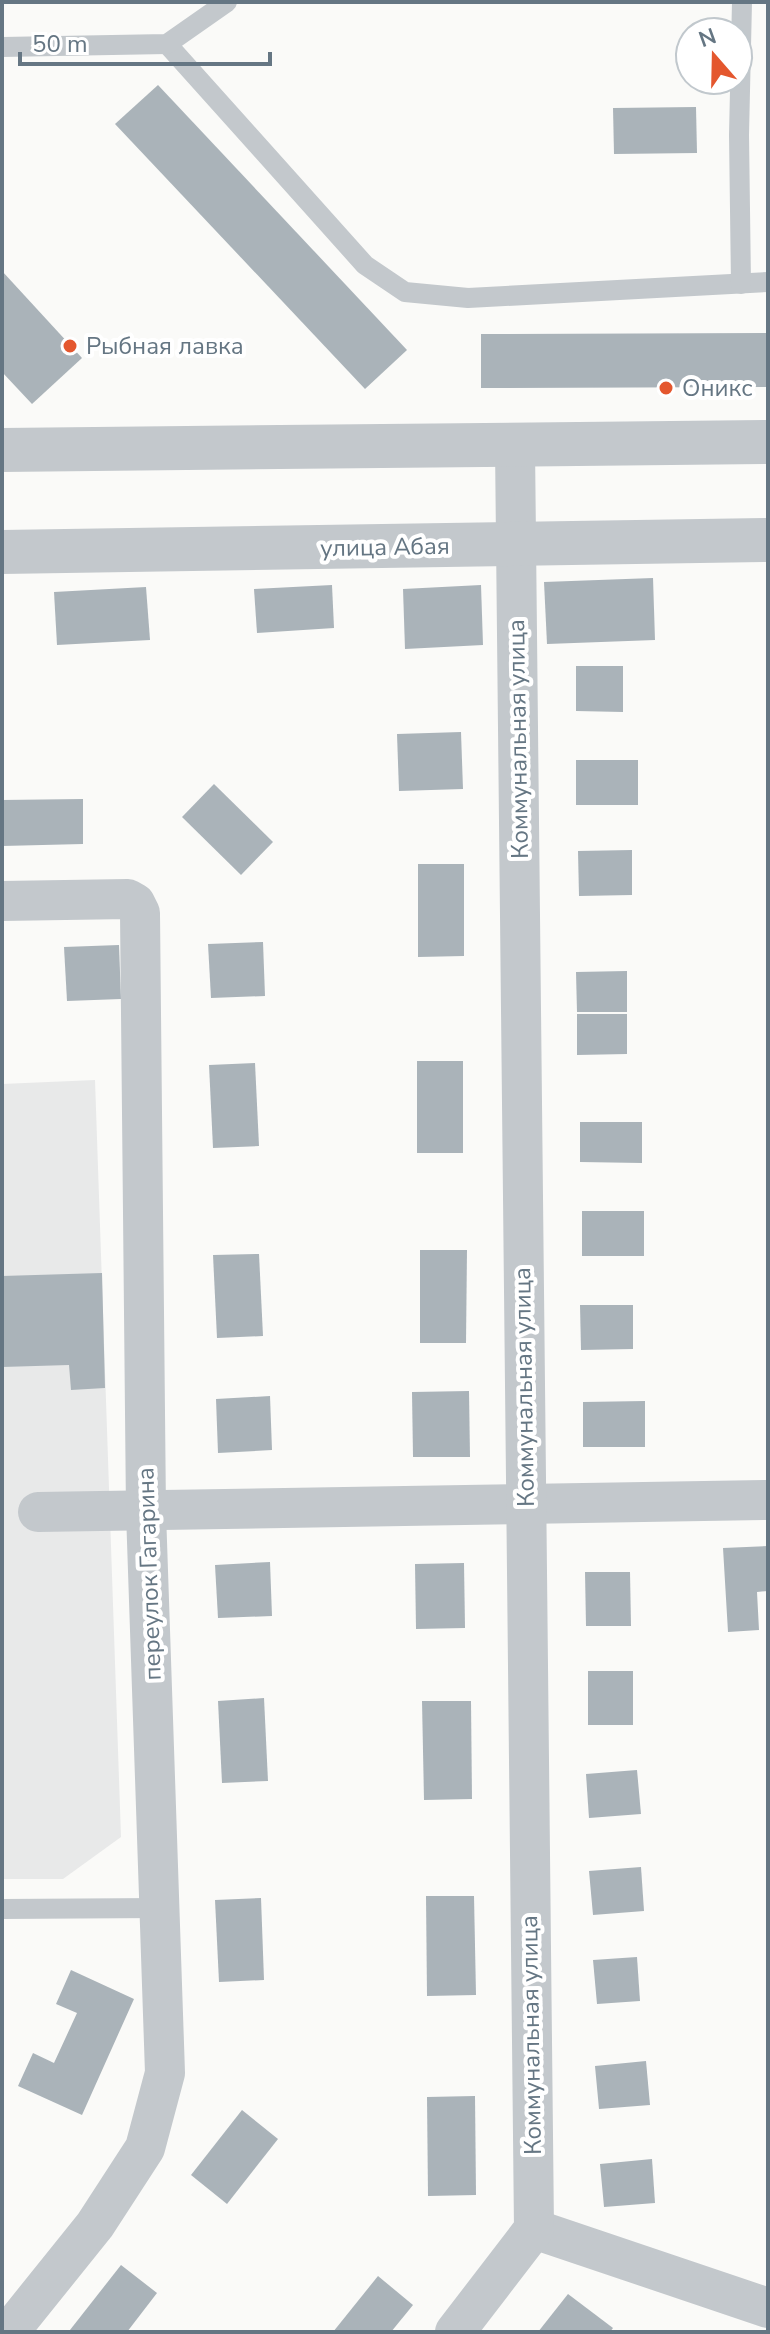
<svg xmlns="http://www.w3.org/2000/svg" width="770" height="2334" font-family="'Nunito Sans',sans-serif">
  <rect width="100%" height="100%" fill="#fafaf8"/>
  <polygon fill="#e8e9e9" points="95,1080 121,1837 63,1879 2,1879 2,1084"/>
  <g fill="#aab3b9">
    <polygon points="158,85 407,350 365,389 115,124"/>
    <polygon points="696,107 697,153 614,154 613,108"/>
    <polygon points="2,271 82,358 32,404 2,372"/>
    <polygon points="768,333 768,387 481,388 481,334"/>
    <polygon points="653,578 655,640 547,644 544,582"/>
    <polygon points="332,585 334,628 257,633 254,589"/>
    <polygon points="481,585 483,645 405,649 403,589"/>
    <polygon points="146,587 150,640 57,645 54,592"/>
    <polygon points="576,666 623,666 623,712 576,711"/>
    <polygon points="461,732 463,789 399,791 397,734"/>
    <rect x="576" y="760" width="62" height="45"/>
    <polygon points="214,784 273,842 241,875 182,817"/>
    <polygon points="83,799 83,844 2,846 2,800"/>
    <polygon points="632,850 632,895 579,896 578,851"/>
    <polygon points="418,864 464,864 464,956 418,957"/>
    <polygon points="263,942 265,996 211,998 208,944"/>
    <polygon points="119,945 121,999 67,1001 64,947"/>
    <polygon points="627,971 627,1012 577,1012 576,972"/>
    <polygon points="577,1014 627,1014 627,1054 577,1055"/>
    <rect x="417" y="1061" width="46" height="92"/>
    <polygon points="255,1063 259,1146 213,1148 209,1065"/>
    <polygon points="580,1122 642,1122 642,1163 580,1162"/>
    <rect x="582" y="1211" width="62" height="45"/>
    <polygon points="420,1250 467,1250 466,1343 420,1343"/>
    <polygon points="259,1254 263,1336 217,1338 213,1255"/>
    <polygon points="102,1273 105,1388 71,1390 69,1365 2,1367 2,1276"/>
    <polygon points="580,1305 633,1305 633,1349 581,1350"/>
    <polygon points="469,1391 470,1457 413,1457 412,1392"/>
    <polygon points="270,1396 272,1450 218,1453 216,1399"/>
    <polygon points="645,1401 645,1447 583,1447 583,1402"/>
    <polygon points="768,1546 768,1591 757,1592 759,1630 728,1632 723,1548"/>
    <polygon points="270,1562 272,1616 218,1618 215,1565"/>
    <polygon points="464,1563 465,1628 416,1629 415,1564"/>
    <polygon points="585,1572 630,1572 631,1626 586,1626"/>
    <rect x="588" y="1671" width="45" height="54"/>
    <polygon points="264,1698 268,1781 222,1783 218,1701"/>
    <polygon points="422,1701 471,1701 472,1799 424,1800"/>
    <polygon points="637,1770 641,1814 589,1818 586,1774"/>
    <polygon points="641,1867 644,1911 593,1915 589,1871"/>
    <polygon points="426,1896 474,1896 476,1995 427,1996"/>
    <polygon points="261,1898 264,1980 219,1982 215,1900"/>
    <polygon points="637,1957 640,2001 597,2004 593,1960"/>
    <polygon points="71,1970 134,1999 82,2115 18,2086 33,2053 54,2063 77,2013 56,2004"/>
    <polygon points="646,2061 650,2105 599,2109 595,2066"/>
    <polygon points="475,2096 476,2195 428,2196 427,2097"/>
    <polygon points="242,2110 278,2139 227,2204 191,2175"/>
    <polygon points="652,2159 655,2203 604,2207 600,2164"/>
    <polygon points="121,2265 157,2293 127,2332 72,2332 70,2330"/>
    <polygon points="378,2276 413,2305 391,2332 333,2332"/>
    <polygon points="568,2294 613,2328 610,2332 538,2332"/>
  </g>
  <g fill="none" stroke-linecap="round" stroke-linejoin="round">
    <g stroke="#c3c8cc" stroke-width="20">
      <polyline points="167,44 365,265 405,292 468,298 768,282"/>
      <polyline points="2,47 167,44 227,2"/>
      <polyline points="741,284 739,135 742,2"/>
      <polyline points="2,1909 159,1908"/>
    </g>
    <g stroke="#c3c8cc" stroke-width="40">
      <polyline points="2,901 128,899 135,903 140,913 146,1512 165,2073 145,2148 95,2225 9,2332"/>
      <polyline points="38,1512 768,1500"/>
      <polyline points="534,2229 768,2308"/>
      <polyline points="455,2332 534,2229 515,446"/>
    </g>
    <g stroke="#c3c8cc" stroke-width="44">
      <polyline points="2,450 768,442"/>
      <polyline points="2,552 768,540"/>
    </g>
  </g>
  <g fill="#e4572e" stroke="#fff" stroke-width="3">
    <circle cx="70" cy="346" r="8"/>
    <circle cx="666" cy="388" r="8"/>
  </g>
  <g text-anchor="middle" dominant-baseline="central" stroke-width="8" stroke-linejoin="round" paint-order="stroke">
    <g font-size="24" fill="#657683" stroke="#fff" text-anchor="start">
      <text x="86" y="346">Рыбная лавка</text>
      <text x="682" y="388">Оникс</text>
    </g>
    <g font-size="24" fill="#657683" stroke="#fff">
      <text transform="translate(385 547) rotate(-1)">улица Абая</text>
      <text transform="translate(518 739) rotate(-91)">Коммунальная улица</text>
      <text transform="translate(524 1387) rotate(-91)">Коммунальная улица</text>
      <text transform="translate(149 1574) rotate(-92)">переулок Гагарина</text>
      <text transform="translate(531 2035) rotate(-91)">Коммунальная улица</text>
    </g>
  </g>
  <rect width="770" height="2334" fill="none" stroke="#657683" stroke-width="8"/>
  <g transform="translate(714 56) rotate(340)"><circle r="38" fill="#ffffff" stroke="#c1c8cd" stroke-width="2"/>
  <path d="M0-6L14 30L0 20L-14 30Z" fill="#e4572e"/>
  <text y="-12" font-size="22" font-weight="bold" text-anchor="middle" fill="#657683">N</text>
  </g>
  <path d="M20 52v12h250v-12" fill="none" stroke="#657683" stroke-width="4"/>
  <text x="32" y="52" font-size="24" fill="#657683" stroke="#ffffff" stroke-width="6" paint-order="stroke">50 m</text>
</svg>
